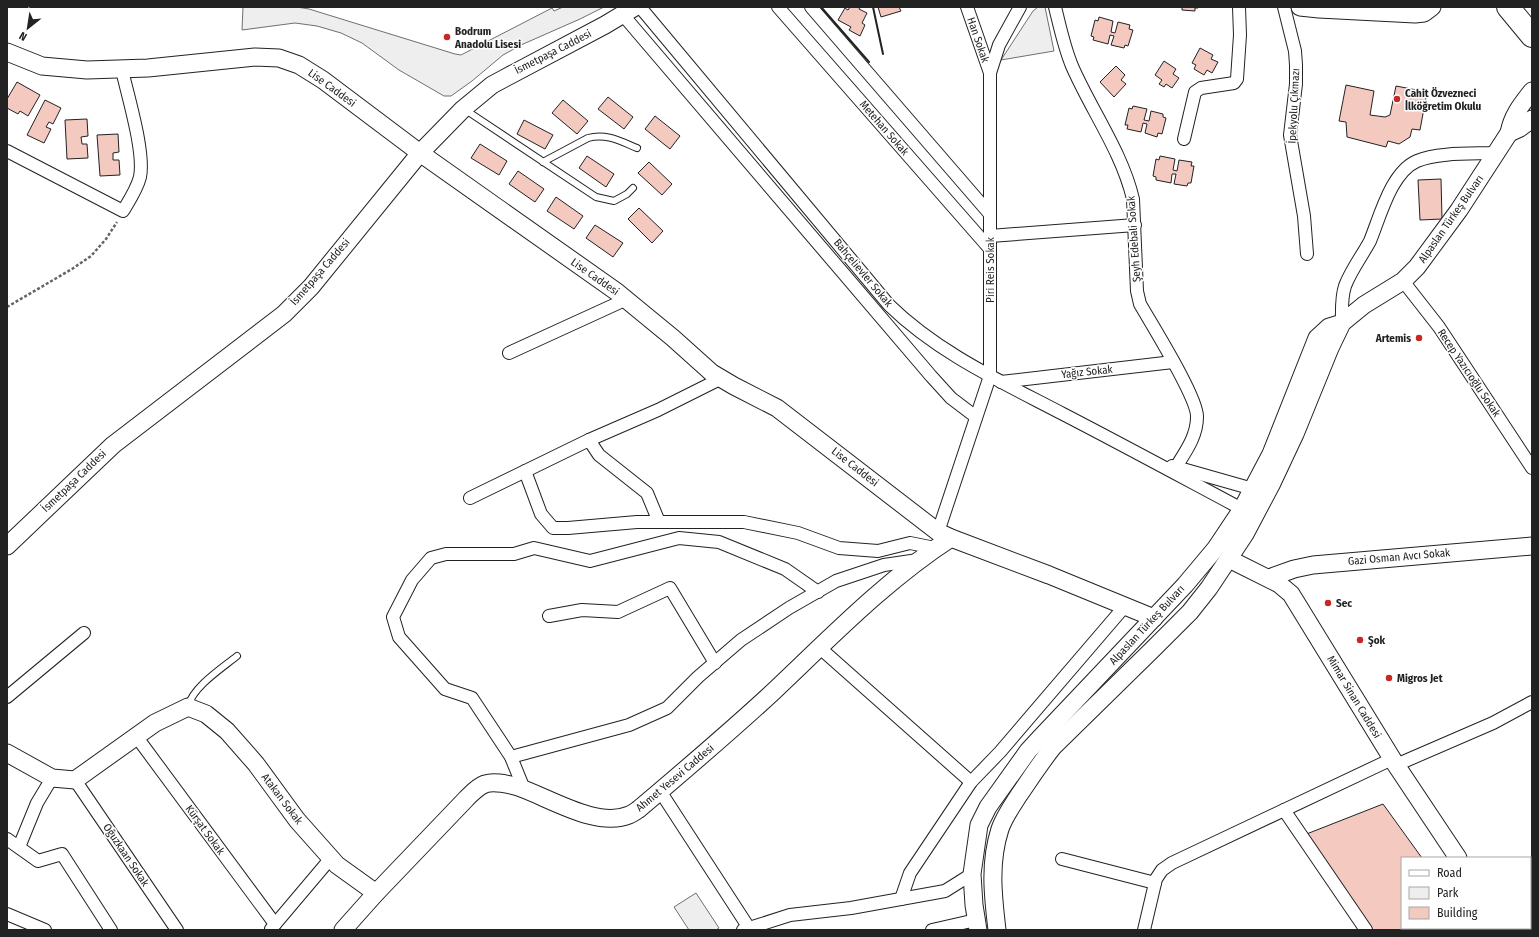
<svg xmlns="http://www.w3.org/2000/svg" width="1539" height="937" font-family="'Fira Sans Condensed',sans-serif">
  <rect width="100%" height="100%" fill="#fff"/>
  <g fill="#eee" stroke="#6f6f6f">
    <polygon points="243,7 297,7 309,9 455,54 461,55 552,8 554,11 563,7 604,7 580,19 521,45 503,55 472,81 451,96 444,96 399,70 362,43 341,33 317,26 295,23 242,30"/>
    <polygon points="1038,7 1045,7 1054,51 1001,60 1033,11"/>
    <polygon points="696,893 719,928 716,930 689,930 674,907"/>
  </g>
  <g fill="#f3c9c0" stroke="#222">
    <polygon points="850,7 860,7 859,9 867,13 862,23 865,25 860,36 849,30 851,27 838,20 845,8 848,10"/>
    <polygon points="878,7 899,7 901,11 881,17"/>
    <polygon points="1182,7 1199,7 1198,8 1195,8 1195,11 1182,10"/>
    <polygon points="1099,17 1113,21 1111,32 1115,33 1118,22 1130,25 1129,29 1133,30 1128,46 1125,45 1124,48 1111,45 1114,36 1110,35 1108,44 1093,40 1094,37 1091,36 1095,20 1098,21"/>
    <polygon points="1200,48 1213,55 1211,59 1218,62 1212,73 1207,70 1204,75 1194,69 1196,65 1192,63"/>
    <polygon points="1164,61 1176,69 1173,74 1179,78 1172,88 1166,84 1164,87 1159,84 1162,80 1155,75"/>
    <polygon points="1116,66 1125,75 1121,80 1126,84 1114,97 1100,82"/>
    <polygon points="17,82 40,95 28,116 20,111 18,114 7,108 7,99"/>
    <polygon points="1346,85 1374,91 1370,115 1385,117 1390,115 1396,86 1427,92 1420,130 1412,129 1410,137 1399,144 1388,141 1386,147 1347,137 1346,122 1339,121"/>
    <polygon points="608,97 633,117 624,129 598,109"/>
    <polygon points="45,100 61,108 53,124 49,122 46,127 51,129 44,143 27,135"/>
    <polygon points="563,100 588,121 577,134 552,113"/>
    <polygon points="1133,106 1147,109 1144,120 1149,121 1151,111 1163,114 1163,117 1166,118 1162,134 1158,133 1157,137 1145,133 1147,124 1143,123 1141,132 1127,129 1128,125 1125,125 1129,108 1132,109"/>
    <polygon points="655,116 680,136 670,149 645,129"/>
    <polygon points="87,119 88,136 81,137 82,144 87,144 88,158 67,159 65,120"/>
    <polygon points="524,120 553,135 545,149 517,134"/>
    <polygon points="118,134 119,152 113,153 113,160 119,160 120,175 100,176 97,135"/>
    <polygon points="480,144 507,161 499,175 471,158"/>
    <polygon points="587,156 614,174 606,187 579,168"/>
    <polygon points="1160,156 1175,159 1173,170 1177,171 1179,160 1192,162 1191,166 1194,166 1191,183 1188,183 1187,186 1174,184 1176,174 1172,174 1171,183 1156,180 1156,177 1153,176 1156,159 1159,160"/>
    <polygon points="649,162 672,184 662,195 638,173"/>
    <polygon points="518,171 544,189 535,202 509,184"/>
    <polygon points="1441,179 1442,219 1420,220 1418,180"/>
    <polygon points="556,197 583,216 574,229 547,211"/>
    <polygon points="639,208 663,231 652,243 628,219"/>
    <polygon points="595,225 623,243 613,257 586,238"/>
    <polygon points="1383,804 1422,858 1402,858 1402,928 1472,928 1474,930 1369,930 1304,835"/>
  </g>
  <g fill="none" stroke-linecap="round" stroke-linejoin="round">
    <g stroke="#222" stroke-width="8">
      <g id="lane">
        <polyline points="464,109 596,197 614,201 627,194 633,188"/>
        <path d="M543 162 588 138C606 133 620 141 637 148"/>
        <path d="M188 706C194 686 221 669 237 656"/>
      </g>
    </g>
    <g stroke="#222" stroke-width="14">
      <g id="street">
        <path d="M640 7 889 305C938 353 1002 382 1063 414 1123 445 1182 477 1242 509"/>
        <polyline points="778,7 990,249"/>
        <polyline points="811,7 989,213"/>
        <polyline points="967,7 990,73"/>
        <path d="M1055 7C1060 27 1064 47 1072 66 1091 110 1122 152 1133 199L1137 291 1140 304C1152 325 1198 398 1197 417 1197 436 1186 451 1176 467"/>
        <polyline points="1284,7 1295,51 1296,65 1296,84 1290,135 1304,216 1307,254"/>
        <polyline points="623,15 931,376 951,398 976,417"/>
        <polyline points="1184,139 1195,92 1201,88 1234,83 1237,79 1240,35 1239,7"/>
        <path d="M7 151 123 211C129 201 137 189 140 177 145 152 128 97 122 70"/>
        <polyline points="990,236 1135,225"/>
        <polyline points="1403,281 1439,327 1532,468"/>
        <path d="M1342 323C1342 311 1341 298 1345 286 1351 270 1362 256 1370 241 1380 217 1391 172 1417 161 1438 152 1473 154 1496 153"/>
        <polyline points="509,353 627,299"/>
        <polyline points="1001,382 1173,362"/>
        <polyline points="589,440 599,455 647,493 659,522"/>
        <polyline points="1172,466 1253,489"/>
        <polyline points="525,471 541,514 553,528 568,528 637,522 744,522 798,533 839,548 878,551 910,543 935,548"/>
        <polyline points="470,498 589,440 658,410 720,379"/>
        <polyline points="938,532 990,376 990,73 999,45 1020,7"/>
        <polyline points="549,616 582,610 618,612 670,588 715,663"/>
        <polyline points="820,648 971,782"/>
        <polyline points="7,697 84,633"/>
        <polyline points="136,736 275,924"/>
        <polyline points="511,757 629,725 667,708 698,677 741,640 789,608 836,581 884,565 918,560"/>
        <polyline points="1396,765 1493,723 1532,702"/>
        <polyline points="75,780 177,930"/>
        <polyline points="524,789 511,757 472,698 445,689 399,637 393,617 412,580 431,558 446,554 514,554 534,548 590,561 679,538 719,542 785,569 818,592"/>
        <polyline points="660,791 749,928"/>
        <polyline points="1284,810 1366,930"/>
        <polyline points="7,839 38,861 62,854 111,930"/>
        <polyline points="19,847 37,803 52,778"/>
        <polyline points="1062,859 1155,883"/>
        <polyline points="901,899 910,873 971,782 1000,752 1125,606"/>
        <polyline points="7,914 45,930"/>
        <polyline points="271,929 331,858"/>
        <polyline points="743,930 790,915 851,908 945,891 972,874"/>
        <polyline points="932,930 976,920"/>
        <polyline points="1144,930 1156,879 1162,870 1172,863 1392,759"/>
      </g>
    </g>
    <g stroke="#222" stroke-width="19">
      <g id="secondary">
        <polyline points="1300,7 1319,9 1415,14 1424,13 1432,7"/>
        <polyline points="7,52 42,66 87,70 148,68 255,57 279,58 299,65 323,80 420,153 617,292 673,338 712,373 734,386 777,408 938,532 951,538 1049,575 1154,618"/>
        <path d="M1532 91C1521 105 1512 116 1509 133L1520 128 1532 119"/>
        <polyline points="7,546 113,445 284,314 311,287 420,153 463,109 492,85 505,78 605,25 635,7"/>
        <polyline points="1229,559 1279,584 1291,594 1396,765 1458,858"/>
        <polyline points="1269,578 1294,569 1313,565 1532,546"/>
        <polyline points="7,753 52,778 75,780 155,723 188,707 206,714 227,731 256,764 297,820 337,865 376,893"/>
        <polyline points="1504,928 1506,930"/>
        <path d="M343 930 376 893 466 799C472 793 477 787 485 784 494 781 506 784 515 786 547 796 596 829 629 815 632 814 636 811 639 809 685 770 730 732 774 691 830 638 886 580 951 538"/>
        <polyline points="978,930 974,905 972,874 979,825 988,807 1028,751 1040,738 1185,585 1216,548 1242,509 1271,454 1317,338 1329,327 1342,323"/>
        <path d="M997 930C993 896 989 863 1000 829 1004 817 1012 806 1019 795 1030 779 1041 762 1053 747L1153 649 1190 612 1209 588 1245 534 1272 483 1295 434 1330 348 1342 323 1364 305 1403 281 1417 267 1459 210 1509 133"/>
      </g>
    </g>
    <g stroke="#222" stroke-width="24">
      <polyline id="highway" points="1508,7 1532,36"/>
    </g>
    <polyline stroke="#646464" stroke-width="2.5" stroke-dasharray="3 2" stroke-linecap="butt" points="7,307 72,269 91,256 106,239 117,222"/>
    <use href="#lane" stroke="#fff" stroke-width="6"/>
    <use href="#street" stroke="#fff" stroke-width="12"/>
    <use href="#secondary" stroke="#fff" stroke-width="17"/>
    <use href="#highway" stroke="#fff" stroke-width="22"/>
    <g stroke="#222" stroke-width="2">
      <polyline points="821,7 869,62"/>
      <polyline points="873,7 883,54"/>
    </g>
  </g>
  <g fill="#c62828" stroke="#fff" stroke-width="1.5">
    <circle cx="447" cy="37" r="4"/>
    <circle cx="1397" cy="99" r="4"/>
    <circle cx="1419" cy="338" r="4"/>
    <circle cx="1328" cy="603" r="4"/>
    <circle cx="1360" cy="640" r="4"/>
    <circle cx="1389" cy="678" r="4"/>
  </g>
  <g text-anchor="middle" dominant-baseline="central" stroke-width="3" stroke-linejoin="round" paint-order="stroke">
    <g font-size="11" font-weight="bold" fill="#222" stroke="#fff" text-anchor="start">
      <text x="455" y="31">Bodrum<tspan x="455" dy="13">Anadolu Lisesi</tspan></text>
      <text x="1405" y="93">Cahit Özvezneci<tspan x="1405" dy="13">İlköğretim Okulu</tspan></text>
      <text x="1411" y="338" text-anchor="end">Artemis</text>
      <text x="1336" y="603">Sec</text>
      <text x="1368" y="640">Şok</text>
      <text x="1397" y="678">Migros Jet</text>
    </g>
    <g font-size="11" fill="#222" stroke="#fff">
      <text transform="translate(978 40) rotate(71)">Han Sokak</text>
      <text transform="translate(553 52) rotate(-27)">İsmetpaşa Caddesi</text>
      <text transform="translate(332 88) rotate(36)">Lise Caddesi</text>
      <text transform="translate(1294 106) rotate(-87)">İpekyolu Çıkmazı</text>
      <text transform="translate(884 128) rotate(49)">Metehan Sokak</text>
      <text transform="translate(1451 219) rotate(-55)">Alpaslan Türkeş Bulvarı</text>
      <text transform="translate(1134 239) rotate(-94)">Şeyh Edebali Sokak</text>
      <text transform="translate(990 270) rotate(-90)">Piri Reis Sokak</text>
      <text transform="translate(320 272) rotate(-49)">İsmetpaşa Caddesi</text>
      <text transform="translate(863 273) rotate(50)">Bahçelievler Sokak</text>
      <text transform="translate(595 277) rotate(35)">Lise Caddesi</text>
      <text transform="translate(1087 372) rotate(-6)">Yağız Sokak</text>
      <text transform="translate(1469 373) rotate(56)">Recep Yazıcıoğlu Sokak</text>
      <text transform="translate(855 467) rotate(38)">Lise Caddesi</text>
      <text transform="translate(74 481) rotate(-44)">İsmetpaşa Caddesi</text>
      <text transform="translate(1399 557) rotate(-5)">Gazi Osman Avcı Sokak</text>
      <text transform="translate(1147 625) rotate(-47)">Alpaslan Türkeş Bulvarı</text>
      <text transform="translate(1354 697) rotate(59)">Mimar Sinan Caddesi</text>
      <text transform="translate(675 778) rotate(-40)">Ahmet Yesevi Caddesi</text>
      <text transform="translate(282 799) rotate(53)">Atakan Sokak</text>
      <text transform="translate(205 830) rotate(54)">Kürşat Sokak</text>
      <text transform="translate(126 855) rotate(56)">Oğuzkaan Sokak</text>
    </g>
  </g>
  <rect width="1539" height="937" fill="none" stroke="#222222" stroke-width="16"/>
  <rect x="1401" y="857" width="130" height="72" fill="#ffffff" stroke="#a7a7a7"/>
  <rect x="1409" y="870" width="20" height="6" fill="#ffffff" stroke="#a7a7a7"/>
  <text x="1437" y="877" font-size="12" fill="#222222">Road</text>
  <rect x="1409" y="887" width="20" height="12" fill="#eeeeee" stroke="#a7a7a7"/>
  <text x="1437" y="897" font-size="12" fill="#222222">Park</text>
  <rect x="1409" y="907" width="20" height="12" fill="#f3c9c0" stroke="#a7a7a7"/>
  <text x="1437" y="917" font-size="12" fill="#222222">Building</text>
  <g transform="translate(28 28) rotate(210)" stroke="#ffffff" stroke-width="3" paint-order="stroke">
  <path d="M0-3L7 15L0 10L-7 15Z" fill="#222222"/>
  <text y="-6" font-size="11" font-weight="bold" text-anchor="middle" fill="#222222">N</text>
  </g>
</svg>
